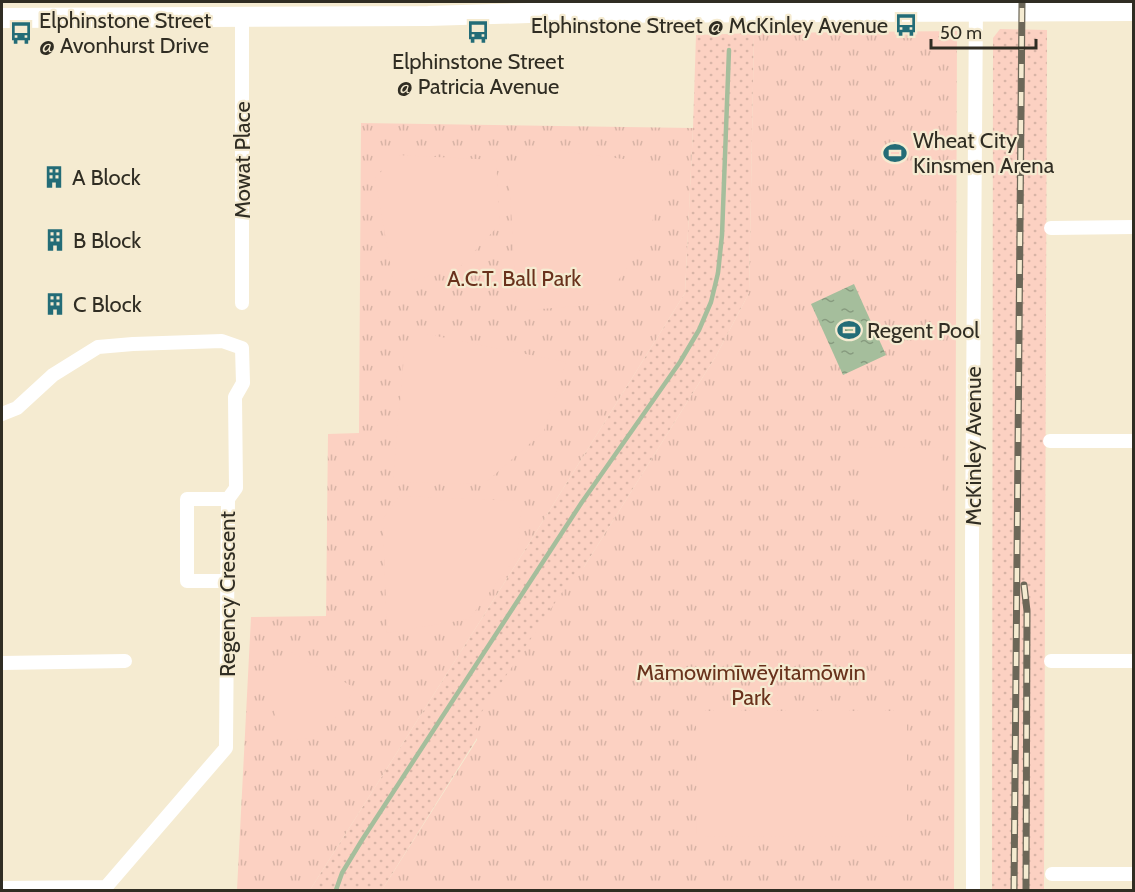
<svg xmlns="http://www.w3.org/2000/svg" width="1135" height="892" font-family="Cabin,sans-serif">
  <defs>
    <pattern id="grass-dots" width="8" height="8" patternUnits="userSpaceOnUse" patternTransform="scale(1.5)"><rect width="8" height="8" fill="#fcd1c2"/><path d="M2 2h.1M6 6h.1" fill="none" stroke="#d8b4a6" stroke-width="1.8" stroke-linecap="round"/></pattern>
    <pattern id="park-tufts" width="24" height="20" patternUnits="userSpaceOnUse" patternTransform="scale(1.5)"><rect width="24" height="20" fill="#fcd1c2"/><path d="M3 7l-1-3M5 7V3M7 7l1-3M15 17l-1-3M17 17v-4M19 17l1-3" fill="none" stroke="#d8b4a6"/></pattern>
    <pattern id="water-ripples" width="26" height="14" patternUnits="userSpaceOnUse" patternTransform="scale(1.5)"><rect width="26" height="14" fill="#a5be9c"/><path d="M2 4q2-2 4 0t4 0M15 11q2-2 4 0t4 0" fill="none" stroke="#879b7f"/></pattern>
  </defs>
  <rect width="100%" height="100%" fill="#f5ebd1"/>
  <g fill="url(#grass-dots)">
    <polygon points="1000,29 1047,30 1044,890 992,890 993,38"/>
    <polygon points="754,33 749,293 716,356 382,890 310,890 518,561 685,293 693,128 696,35"/>
  </g>
  <g fill="url(#park-tufts)">
    <polygon points="957,31 954,890 382,890 477,740 477,719 577,570 584,567 716,356 749,293 754,33"/>
    <polygon points="361,123 693,128 685,293 518,561 310,890 237,890 251,617 326,616 328,434 359,433"/>
  </g>
  <g fill="#fcd1c2">
    <polygon points="529,147 671,165 645,243 601,304 517,311 509,174"/>
    <polygon points="397,155 496,160 500,224 459,268 394,285 375,178"/>
    <polygon points="426,334 566,362 544,431 484,484 393,482 404,356"/>
    <polygon points="941,447 941,510 863,510 863,448"/>
    <polygon points="399,496 522,501 517,556 469,619 387,633 383,519"/>
    <polygon points="289,651 355,688 340,714 309,738 280,741 266,671"/>
    <polygon points="696,711 907,711 907,836 697,837"/>
  </g>
  <polygon fill="url(#water-ripples)" points="854,284 886,355 843,375 811,304"/>
  <g fill="none" stroke-linecap="round" stroke-linejoin="round">
    <polyline stroke="#a5be9c" stroke-width="4.5" points="336,890 342,873 362,840 582,502 680,362 699,330 711,302 718,273 722,235 729,50"/>
    <g stroke="#fff" stroke-width="14">
      <polyline points="242,16 242,303"/>
      <polyline points="1051,228 1134,227"/>
      <polyline points="2,414 17,408 53,375 98,347 133,344 222,341 242,348 243,383 235,397 236,488 228,499 226,748 106,887 2,888"/>
      <polyline points="1050,441 1134,441"/>
      <polyline points="227,581 187,581 187,499 228,499"/>
      <polyline points="1051,661 1134,661"/>
      <polyline points="2,663 125,661"/>
      <polyline points="1052,874 1134,874"/>
      <polyline points="973,890 972,546 976,2"/>
    </g>
    <polyline stroke="#fff" stroke-width="20" points="2,18 428,16 529,13 1134,11"/>
    <g stroke="#6c6758" stroke-width="7">
      <g id="rail">
        <polyline points="1024,585 1027,611 1026,890"/>
        <polyline points="1014,890 1022,2"/>
      </g>
    </g>
    <use href="#rail" stroke="#f5ebd1" stroke-width="4.5" stroke-dasharray="14" stroke-linecap="butt"/>
  </g>
  <defs>
    <g id="bus-bare" transform="scale(1.8)"><path d="M-5-6H5V4H4V6H2V4H-2V6H-4V4H-5ZM-3.5-4V0h7V-4ZM-3.5 1.2v1.5H-2V1.2ZM2 1.2v1.5H3.5V1.2Z" fill="#236c77" stroke="#f5ebd1" stroke-width="2.5" paint-order="stroke"/></g>
    <g id="stadium-bare" transform="scale(1.8)"><path d="M0-5a6.5 5 0 1 0 0 10a6.5 5 0 1 0 0-10ZM-3.5-1.8h7v3.6h-7Z" fill="#236c77" stroke="#f5ebd1" stroke-width="2.5" paint-order="stroke"/></g>
    <g id="building-bare" transform="scale(1.8)"><path d="M-4-6H4V6H1V3H-1V6H-4ZM-2.5-4.3h1.7v1.8h-1.7ZM.8-4.3h1.7v1.8H.8ZM-2.5-1h1.7V.8h-1.7ZM.8-1h1.7V.8H.8Z" fill="#236c77" stroke="#f5ebd1" stroke-width="2.5" paint-order="stroke"/></g>
  </defs>
  <g fill-rule="evenodd">
    <use href="#bus-bare" x="906" y="25"/>
    <use href="#bus-bare" x="478" y="32"/>
    <use href="#bus-bare" x="21" y="33"/>
    <use href="#stadium-bare" x="895" y="153"/>
    <use href="#building-bare" x="54" y="177"/>
    <use href="#building-bare" x="55" y="240"/>
    <use href="#building-bare" x="55" y="304"/>
    <use href="#stadium-bare" x="849" y="330"/>
  </g>
  <g text-anchor="middle" dominant-baseline="central" stroke-width="4.5" stroke-linejoin="round" paint-order="stroke">
    <g font-size="22" fill="#302d23" stroke="#f5ebd1" text-anchor="start">
      <text x="39" y="20">Elphinstone Street<tspan x="39" dy="25">@ Avonhurst Drive</tspan></text>
      <text x="888" y="25" text-anchor="end">Elphinstone Street @ McKinley Avenue</text>
      <text x="478" y="61" text-anchor="middle">Elphinstone Street<tspan x="478" dy="25">@ Patricia Avenue</tspan></text>
      <text x="913" y="140">Wheat City<tspan x="913" dy="25">Kinsmen Arena</tspan></text>
      <text x="72" y="177">A Block</text>
      <text x="73" y="240">B Block</text>
      <text x="73" y="304">C Block</text>
      <text x="867" y="330">Regent Pool</text>
    </g>
    <g font-size="22" fill="#302d23" stroke="#f5ebd1">
      <text transform="translate(242 160) rotate(-90)">Mowat Place</text>
      <text transform="translate(973 446) rotate(-90)">McKinley Avenue</text>
      <text transform="translate(227 594) rotate(-90)">Regency Crescent</text>
    </g>
    <g font-size="22" fill="#69321c" stroke="#f5ebd1">
      <text x="514" y="278">A.C.T. Ball Park</text>
      <text x="751" y="672">Māmowimīwēyitamōwin<tspan x="751" dy="25">Park</tspan></text>
    </g>
  </g>
  <rect width="1135" height="892" fill="none" stroke="#302d23" stroke-width="6"/>
  <path d="M931 39v9h105v-9" fill="none" stroke="#302d23" stroke-width="3"/>
  <text x="940" y="39" font-size="18" fill="#302d23" stroke="#f5ebd1" stroke-width="4.5" paint-order="stroke">50 m</text>
</svg>
